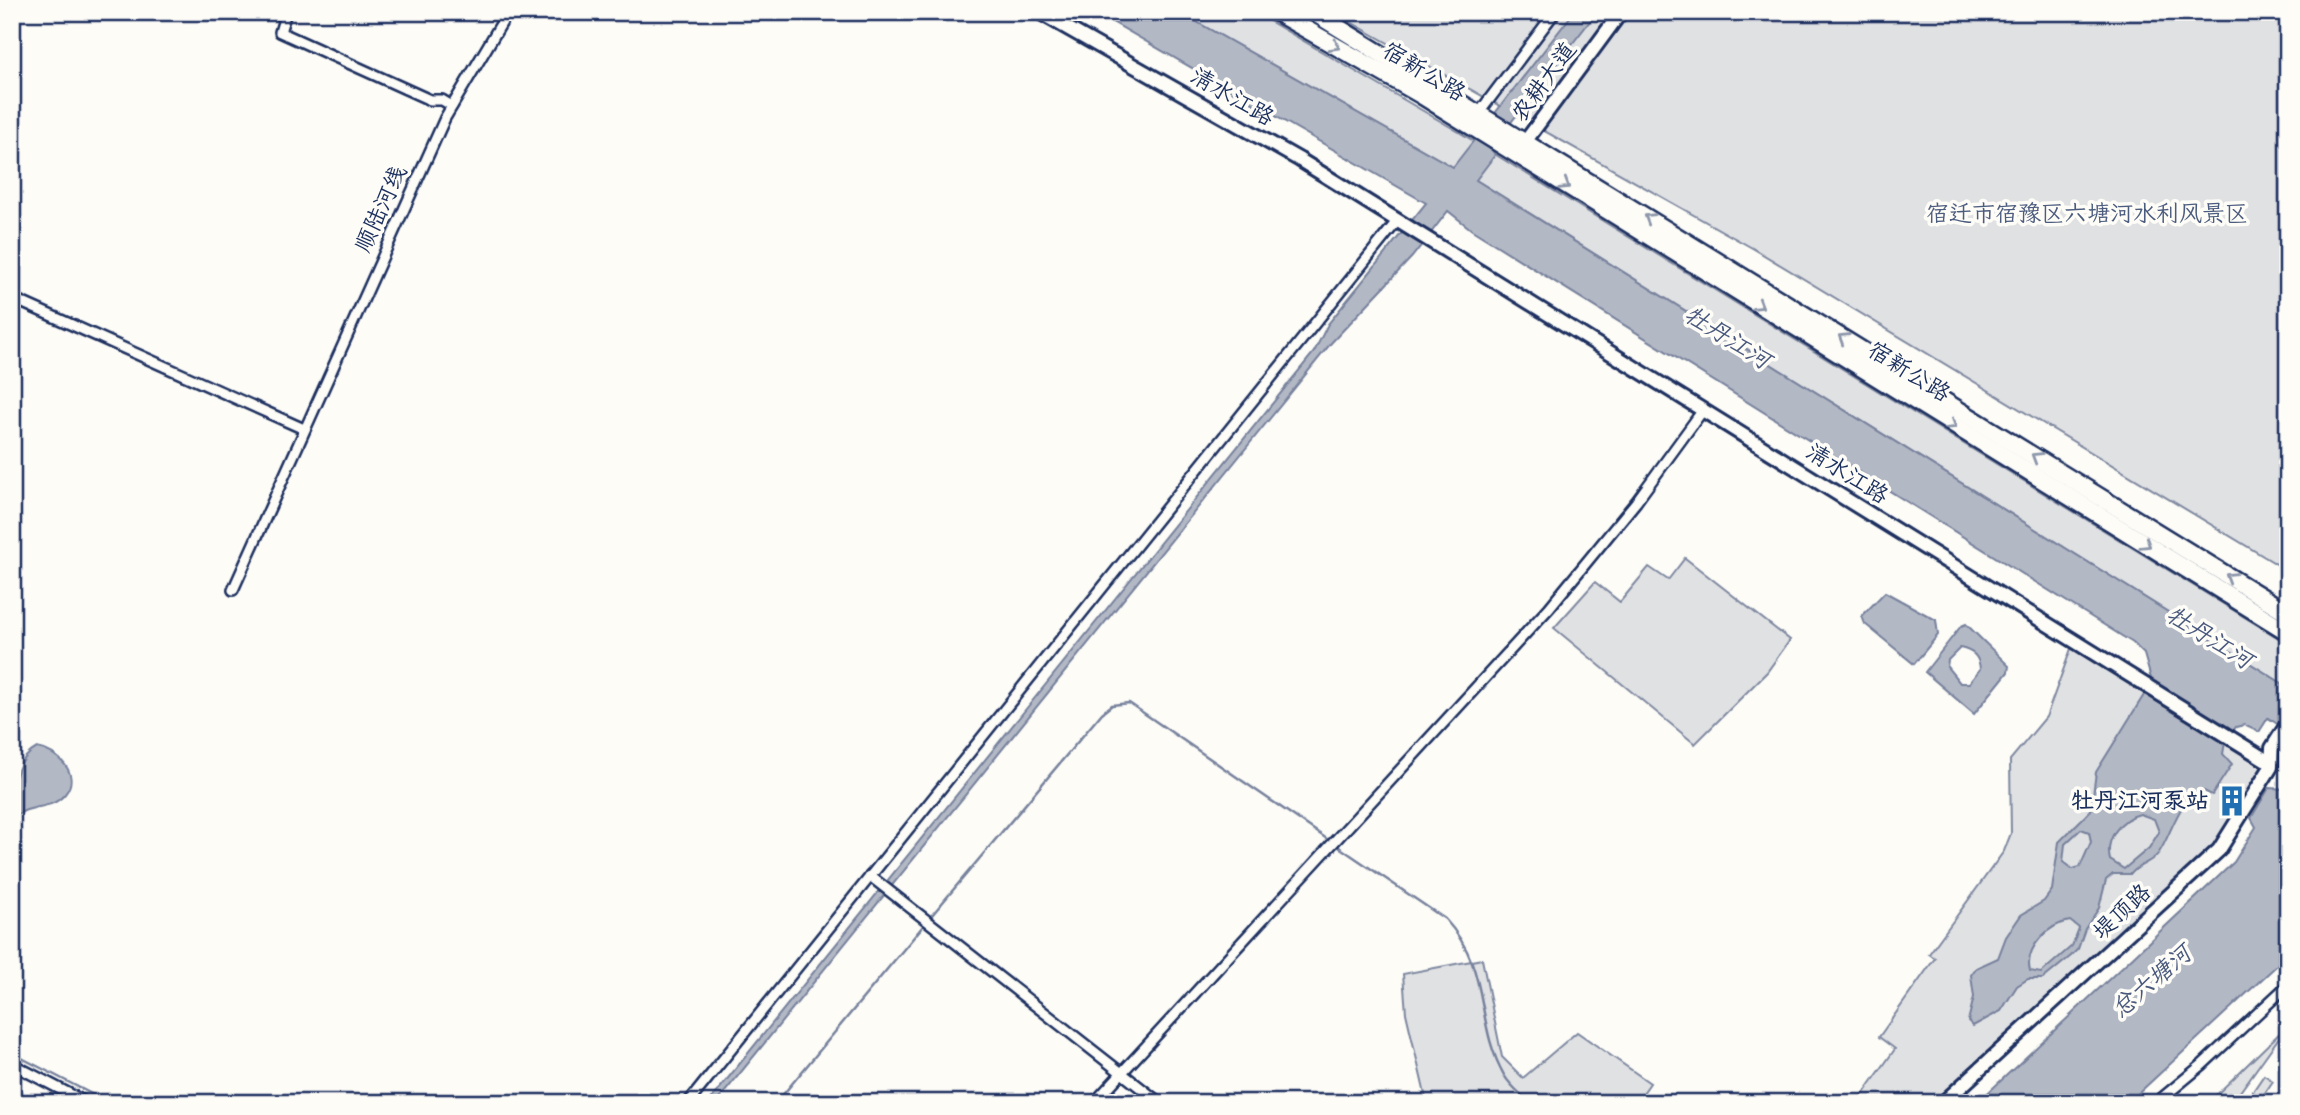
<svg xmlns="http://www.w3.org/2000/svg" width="2300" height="1115" font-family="'Architects Daughter','LXGW WenKai TC',sans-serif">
  <rect width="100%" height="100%" fill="#fdfcf7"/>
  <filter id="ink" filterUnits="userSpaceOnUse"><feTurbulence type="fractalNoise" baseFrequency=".0143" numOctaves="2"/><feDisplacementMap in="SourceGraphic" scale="14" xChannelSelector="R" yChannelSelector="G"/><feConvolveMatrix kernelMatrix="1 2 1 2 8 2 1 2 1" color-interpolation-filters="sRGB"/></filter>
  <g filter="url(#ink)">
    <g fill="#e0e1e3" stroke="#7e88a0" stroke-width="2">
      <polygon points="1179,12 1254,12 1459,132 2288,644 2288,687 1476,180"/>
      <polygon points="1333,12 2288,12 2288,571 1754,249"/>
      <polygon points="1685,558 1790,640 1767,672 1695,744 1554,628 1595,582 1620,602 1649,567 1668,580"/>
      <polygon points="2072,646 2267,766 2215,849 1935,1103 1857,1103 1895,1049 1879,1037 1935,958 1929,954 2004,851 2011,833 2010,760 2046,717"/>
      <polygon points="1482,959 1502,1057 1523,1078 1577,1032 1650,1083 1636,1103 1427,1103 1406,1013 1403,974"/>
      <polygon points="2288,1025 2232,1103 2208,1103"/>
      <polygon points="2264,1075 2273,1081 2258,1103 2245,1103"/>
    </g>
    <g fill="#b3b8c5" stroke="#76819c" stroke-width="2" fill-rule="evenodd">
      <path d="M1095 12H1179L1453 167 1574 12H1597L1491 148 1495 155 1476 180 2288 687V712L2279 725 2268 718 2259 732 2244 725 2236 727 2225 742 2223 754 2232 764 2212 795 2204 791C2179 794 2171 837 2158 854 2151 863 2138 864 2131 874H2113L2106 880 2099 908 2085 929 2078 949 2071 956 2043 979H2028L2017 986 2001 1011 1973 1026 1968 1021 1974 997 1971 975 1976 968 1998 958 2006 937 2021 915 2044 901 2052 890 2059 842 2091 810 2096 772 2152 682 2144 654 2133 643 1472 230 1448 211 1412 257 1331 343 716 1103H708L1314 352 1328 324 1426 203ZM2140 814 2154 819 2159 832 2149 848 2124 869 2110 860C2105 840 2119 819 2140 814ZM2081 829 2089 832 2091 842 2080 867 2072 869 2063 862 2065 844ZM2070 921 2079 928 2072 946 2041 973 2030 971C2024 948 2049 924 2070 921Z"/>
      <polygon points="1885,592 1936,620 1938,635 1914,664 1865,624 1862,616"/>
      <path d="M1966 624 2009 666 2008 672 1974 714 1925 672 1961 626ZM1960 648C1973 651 1979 656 1980 669L1969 683H1960L1947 667 1948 660Z"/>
      <path d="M37 748C57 751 82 774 65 794 50 812 32 802 12 818 12 794 12 761 37 748Z"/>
      <polygon points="2269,788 2288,789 2288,955 2128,1103 1977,1103 2234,862 2256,827 2251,818"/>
    </g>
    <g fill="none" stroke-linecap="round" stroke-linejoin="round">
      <g stroke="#76819c" stroke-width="2.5">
        <path d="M1339 847 1445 919C1492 970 1474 1022 1504 1075 1510 1086 1521 1094 1530 1103"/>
        <polyline points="932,915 1102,713 1112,705 1129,703 1327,839"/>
        <polyline points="12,1053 109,1103"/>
        <polyline points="776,1103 923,926"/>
      </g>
      <g stroke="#1b2f5e" stroke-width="14">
        <g id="street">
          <polyline points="286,12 280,32 430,100 442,100 452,106"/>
          <polyline points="1479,113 1555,12"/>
          <polyline points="12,298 304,429"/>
          <polyline points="233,590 445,118 508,12"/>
          <polyline points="870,876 1160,1103"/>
          <polyline points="12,1064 87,1103"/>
          <polyline points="688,1103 1398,220"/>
          <polyline points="1094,1103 1549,608 1636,502 1703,410"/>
          <polyline points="2156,1103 2202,1065 2288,985"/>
        </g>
      </g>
      <g stroke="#1b2f5e" stroke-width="18">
        <g id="secondary">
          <polyline points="1039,12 1300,160 2271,763"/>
          <polyline points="1525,142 1621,12"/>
          <polyline points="1943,1103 2219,850 2271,767 2272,748 2288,723"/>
        </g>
      </g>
      <g stroke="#1b2f5e" stroke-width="21">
        <g id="highway">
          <polyline points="1276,12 1421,95 2288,632"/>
          <polyline points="1313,12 2288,613"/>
        </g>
      </g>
      <use href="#street" stroke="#fdfcf7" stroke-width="9"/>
      <use href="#secondary" stroke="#fdfcf7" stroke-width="12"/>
      <use href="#highway" stroke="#fdfcf7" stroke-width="16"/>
    </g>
    <defs><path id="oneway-chevron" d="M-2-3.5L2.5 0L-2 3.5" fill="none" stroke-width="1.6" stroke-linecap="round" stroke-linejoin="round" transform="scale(1.75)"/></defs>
    <g stroke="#8c96aa">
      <use href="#oneway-chevron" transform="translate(1335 46) rotate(30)"/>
      <use href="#oneway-chevron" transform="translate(1565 185) rotate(32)"/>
      <use href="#oneway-chevron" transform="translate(1649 218) rotate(-148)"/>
      <use href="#oneway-chevron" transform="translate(1759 305) rotate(32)"/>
      <use href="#oneway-chevron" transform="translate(1843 338) rotate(-148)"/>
      <use href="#oneway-chevron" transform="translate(1952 425) rotate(32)"/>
      <use href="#oneway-chevron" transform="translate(2036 457) rotate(-148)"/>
      <use href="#oneway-chevron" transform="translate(2146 544) rotate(32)"/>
      <use href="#oneway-chevron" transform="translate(2230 577) rotate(-148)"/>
    </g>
  </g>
  <defs>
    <g id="building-bare" transform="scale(2.415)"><path d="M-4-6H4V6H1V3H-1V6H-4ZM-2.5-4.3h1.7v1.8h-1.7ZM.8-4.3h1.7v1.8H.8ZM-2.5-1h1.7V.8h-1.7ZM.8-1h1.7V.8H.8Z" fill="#1f6fb2" stroke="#fdfcf7" stroke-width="2.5" paint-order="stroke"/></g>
  </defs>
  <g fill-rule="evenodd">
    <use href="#building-bare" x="2232" y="801"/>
  </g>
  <g text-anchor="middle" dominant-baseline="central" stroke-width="7" stroke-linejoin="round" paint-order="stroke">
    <g font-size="23" fill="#1b2f5e" stroke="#fdfcf7">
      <text transform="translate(1424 72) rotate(31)">宿新公路</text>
      <text transform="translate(1544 82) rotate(-54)">农耕大道</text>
      <text transform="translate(1232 97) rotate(30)">清水江路</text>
      <text transform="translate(381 209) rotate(-65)">顺陆河线</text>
      <text transform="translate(1909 372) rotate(32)">宿新公路</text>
      <text transform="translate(1847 474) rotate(32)">清水江路</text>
      <text transform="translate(2122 912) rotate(-43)">堤顶路</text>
    </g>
    <g font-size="23" fill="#4c5c7f" stroke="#fdfcf7">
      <text x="2087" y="214">宿迁市宿豫区六塘河水利风景区</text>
    </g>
    <g font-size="23" font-weight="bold" fill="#1b2f5e" stroke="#fdfcf7" text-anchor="end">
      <text x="2209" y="801">牡丹江河泵站</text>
    </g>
    <g font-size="24" font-style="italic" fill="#49587d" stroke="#fdfcf7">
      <text transform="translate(1727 338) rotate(32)">牡丹江河</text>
      <text transform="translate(2209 638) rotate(32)">牡丹江河</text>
      <text transform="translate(2152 982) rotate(-41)">总六塘河</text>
    </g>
  </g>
  <rect width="2300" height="1115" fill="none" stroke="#fdfcf7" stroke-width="42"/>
  <rect x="21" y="21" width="2258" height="1073" fill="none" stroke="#1b2f5e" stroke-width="2.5" filter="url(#ink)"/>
</svg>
